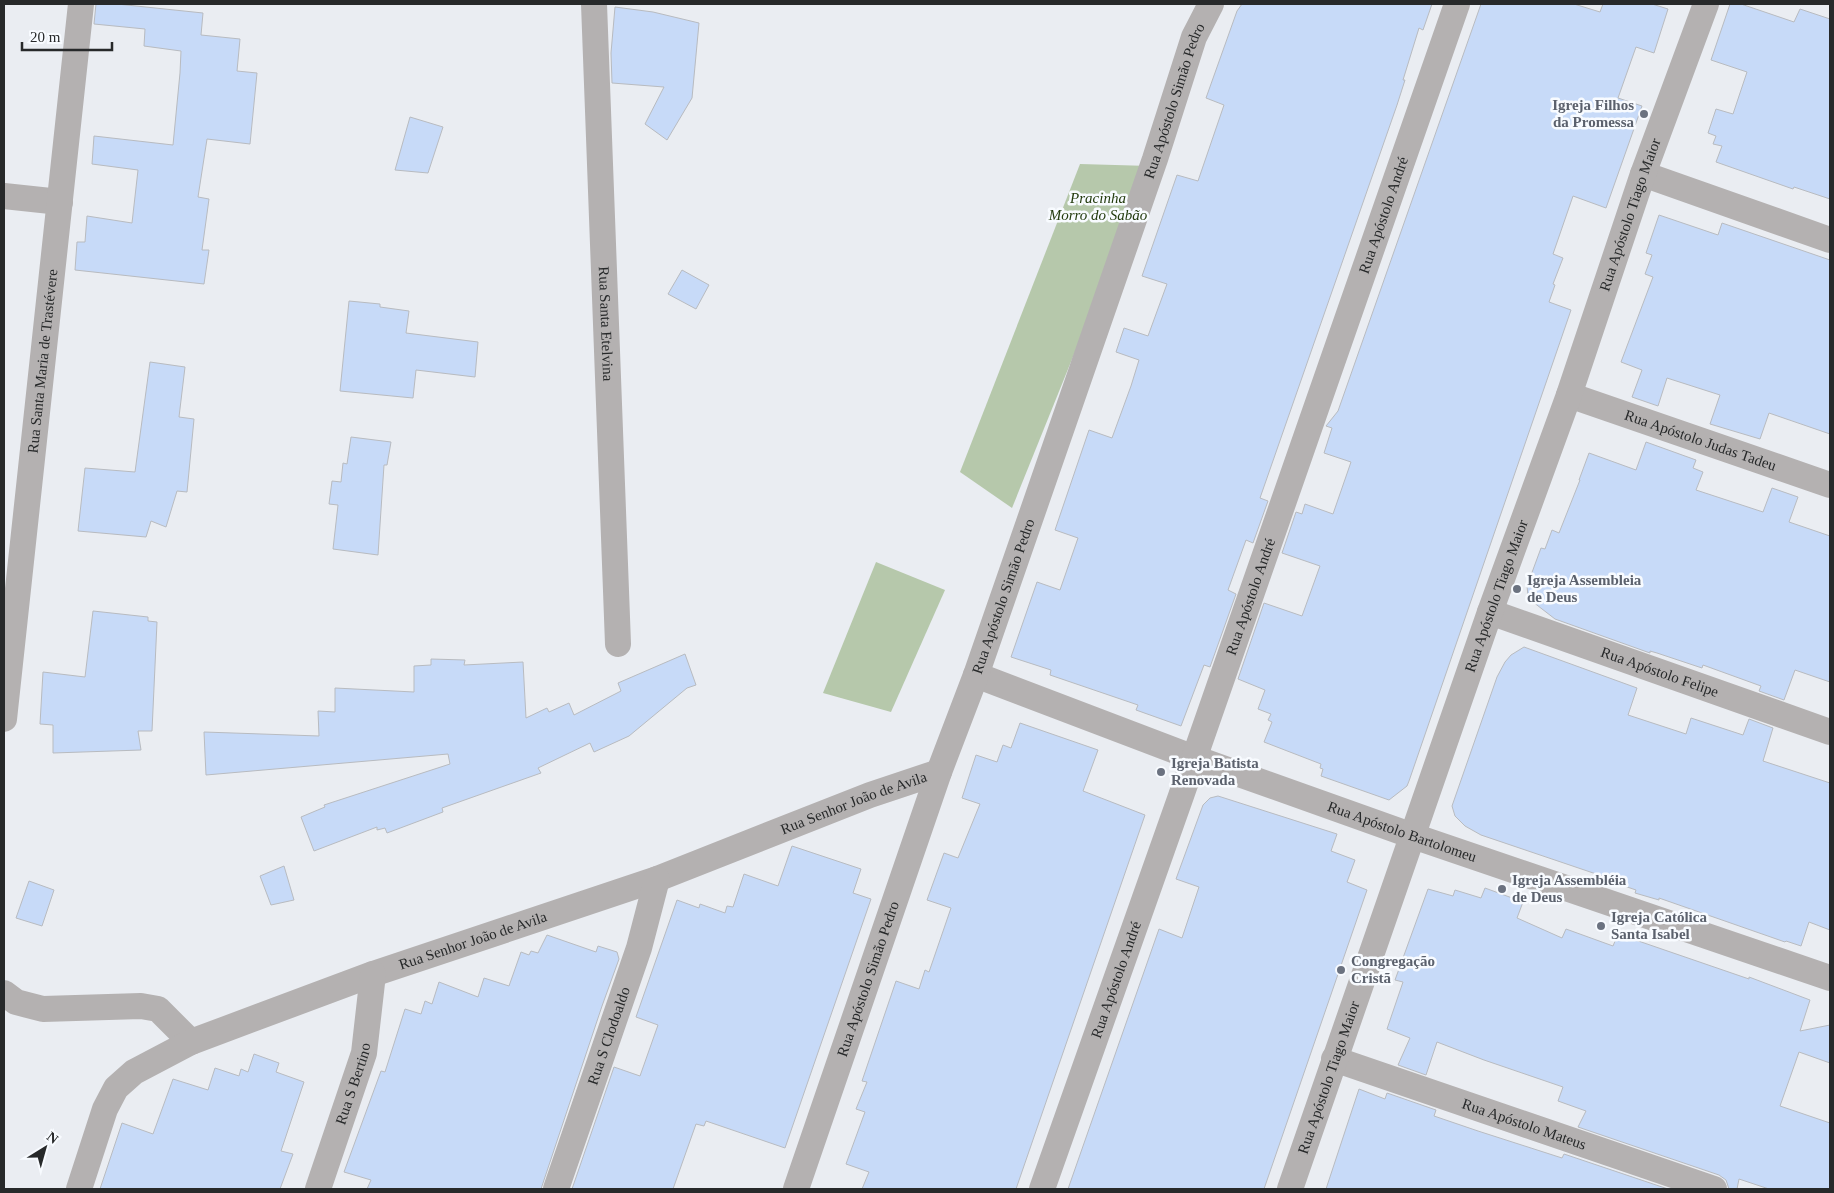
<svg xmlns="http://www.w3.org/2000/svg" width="1834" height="1193" font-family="Georgia,serif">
  <rect width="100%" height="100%" fill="#eaedf2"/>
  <g fill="#b6c8ab">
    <polygon points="1080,164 1150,166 1012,508 960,472"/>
    <polygon points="876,562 945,590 891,712 823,693"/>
  </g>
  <g fill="#c7daf8" stroke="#b8bbc0">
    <polygon points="96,4 117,4 203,13 201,35 240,39 237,71 257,73 250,144 207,139 198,197 209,199 202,250 209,250 204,284 75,270 77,242 85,242 87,216 132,223 138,170 92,164 94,136 173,145 180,73 181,51 144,46 145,29 94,24"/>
    <polygon points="1242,4 1432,4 1423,30 1419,28 1403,80 1405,80 1397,105 1260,498 1268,501 1253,543 1246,540 1228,590 1236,594 1210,667 1204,665 1181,726 1136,710 1138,705 1050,675 1051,670 1011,657 1037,582 1060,590 1078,538 1055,530 1089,430 1112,438 1131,386 1139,360 1116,352 1124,328 1148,336 1167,284 1142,276 1177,175 1198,181 1224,105 1206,98 1237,11"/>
    <polygon points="1481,4 1574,4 1600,12 1603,4 1652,4 1668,9 1654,53 1636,47 1618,98 1642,106 1606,208 1573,196 1553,254 1563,258 1553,284 1555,285 1549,302 1571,310 1409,781 1407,786 1389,800 1321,776 1323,769 1320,768 1321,764 1264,742 1272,722 1268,720 1271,714 1258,709 1265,690 1238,679 1264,603 1302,616 1320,566 1282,553 1296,512 1302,514 1305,504 1333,514 1351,462 1324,453 1332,428 1326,426 1338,411"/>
    <polygon points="1730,4 1741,4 1794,22 1800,9 1830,19 1830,199 1794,187 1793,189 1716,162 1722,146 1713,144 1716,136 1708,133 1716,109 1733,114 1747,72 1711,60"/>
    <polygon points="615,7 653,12 699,23 692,98 667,140 645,124 664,87 612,83 611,53"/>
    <polygon points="410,117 443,127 428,173 395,170"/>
    <polygon points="1659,215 1718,235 1722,223 1830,260 1830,434 1769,413 1760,439 1710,424 1720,395 1667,378 1658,406 1632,397 1642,370 1621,362 1653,277 1645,274 1652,255 1646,253"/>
    <polygon points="682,270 709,285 696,309 668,294"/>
    <polygon points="349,301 380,304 380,307 409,311 406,333 478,342 475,377 416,370 413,398 340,391"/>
    <polygon points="150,362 185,367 179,417 194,419 187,492 177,491 166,527 151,521 146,537 78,531 85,468 135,472"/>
    <polygon points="351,437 391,442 387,465 384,465 378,555 333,549 338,505 329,504 332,481 341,482 343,463 347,464"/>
    <polygon points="1646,442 1696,460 1693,468 1703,472 1696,490 1763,512 1772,488 1798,497 1789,522 1830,536 1830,682 1795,670 1784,700 1759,691 1761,686 1703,665 1702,668 1657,653 1650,651 1650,653 1555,619 1533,602 1528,596 1527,586 1541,548 1545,549 1552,530 1559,533 1580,480 1579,480 1589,453 1636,470"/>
    <polygon points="93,611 148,617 148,621 157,622 152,731 138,731 141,750 53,753 53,725 40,724 43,672 85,677"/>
    <polygon points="1524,647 1637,688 1628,715 1686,734 1691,718 1743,735 1749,719 1773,728 1763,761 1830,783 1830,930 1809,922 1801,946 1786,941 1785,942 1659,898 1659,900 1635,893 1636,890 1607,880 1608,878 1481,835 1465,826 1455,816 1452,806 1497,677 1505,662 1511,655"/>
    <polygon points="685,654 696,685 687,688 629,736 594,752 590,743 538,768 541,773 442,808 443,812 387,833 385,828 377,830 377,827 314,851 301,817 325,807 324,805 450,764 448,754 206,775 204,732 319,736 318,711 335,712 335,688 414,692 414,666 431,665 431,659 465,660 464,665 523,662 526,718 547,708 549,712 569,703 574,715 621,691 618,683"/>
    <polygon points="1020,723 1098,750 1083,791 1145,815 1016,1189 862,1189 869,1172 846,1164 865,1112 856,1109 867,1082 862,1081 896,981 919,989 925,970 929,972 951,908 927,900 944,853 958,858 980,804 962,798 976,755 997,762 1003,745 1011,748"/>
    <polygon points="1218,796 1337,834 1331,851 1355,860 1347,882 1367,890 1264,1189 1068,1189 1159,929 1182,938 1199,887 1176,879 1203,805 1210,798"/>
    <polygon points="792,846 861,869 853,893 871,899 785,1148 706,1121 704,1126 696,1124 673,1189 572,1189 614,1067 640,1076 658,1025 636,1017 677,900 699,908 700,904 725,913 727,906 733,907 744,874 778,886"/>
    <polygon points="284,866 294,900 271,905 260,876"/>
    <polygon points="29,881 54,890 42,926 16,918"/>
    <polygon points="1485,888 1523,902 1517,918 1562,938 1566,929 1613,946 1618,934 1749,979 1749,977 1810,1000 1800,1031 1830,1025 1830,1063 1799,1052 1780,1106 1830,1123 1830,1189 1769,1189 1739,1179 1737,1189 1729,1189 1726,1180 1719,1175 1578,1127 1586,1111 1558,1101 1563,1087 1484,1060 1437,1042 1426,1075 1398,1065 1410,1038 1387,1029 1403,982 1395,980 1428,889 1453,896 1455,890 1481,898"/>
    <polygon points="547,935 596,952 598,946 617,952 619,959 602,1006 541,1189 367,1189 371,1180 344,1172 381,1071 385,1072 405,1009 421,1014 425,1001 432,1004 439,982 478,997 484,978 509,986 521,952 529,955 531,951 538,953"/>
    <polygon points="254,1054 279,1063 276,1072 304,1082 281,1151 293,1154 280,1189 100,1189 122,1123 153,1134 173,1079 208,1090 215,1068 239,1076 241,1069 248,1072"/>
    <polygon points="1359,1089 1385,1099 1387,1093 1436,1110 1434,1116 1478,1131 1562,1158 1564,1154 1668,1189 1326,1189"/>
  </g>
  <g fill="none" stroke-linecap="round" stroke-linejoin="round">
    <g stroke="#b4b1b1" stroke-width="26">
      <path id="s1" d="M594 4 618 644"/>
      <polyline points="1643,174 1830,240"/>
      <polyline points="4,196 60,202"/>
      <path id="s2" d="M1569 395 1830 485"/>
      <path id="s3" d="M1490 612 1830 732"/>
      <path id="s4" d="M976 675 1194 758 1413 836 1830 978"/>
      <path id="s5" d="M4 719 81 4"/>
      <polyline points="4,993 16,1002 43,1009 141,1006 158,1009 191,1042"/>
      <path id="s6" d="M1334 1059 1714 1189"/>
      <path id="s7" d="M79 1189 105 1109 116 1088 134 1072 191 1042 373 974 657 879 870 795 939 772"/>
      <path id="s8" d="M318 1189 364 1053 373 974"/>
      <path id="s9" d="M556 1189 639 948 657 879"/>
      <path id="s10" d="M796 1189 939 772 976 675 1155 159 1194 37 1211 4"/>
      <path id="s11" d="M1042 1189 1181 796 1457 4"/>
      <path id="s12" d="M1290 1189 1490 612 1569 395 1643 174 1706 4"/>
    </g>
  </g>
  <g fill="#6b7280" stroke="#f8fbff" stroke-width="2">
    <circle cx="1644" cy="114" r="5"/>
    <circle cx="1517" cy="589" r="5"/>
    <circle cx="1161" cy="772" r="5"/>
    <circle cx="1502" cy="889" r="5"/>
    <circle cx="1601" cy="926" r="5"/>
    <circle cx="1341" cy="970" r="5"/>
  </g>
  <g text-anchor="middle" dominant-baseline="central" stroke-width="5" stroke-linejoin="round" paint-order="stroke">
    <g font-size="15" fill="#27292a" stroke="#f8fbff">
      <text stroke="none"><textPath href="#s10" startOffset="1152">Rua Apóstolo Simão Pedro</textPath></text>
      <text stroke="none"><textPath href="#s11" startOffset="1032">Rua Apóstolo André</textPath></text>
      <text stroke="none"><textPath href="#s12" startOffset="1032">Rua Apóstolo Tiago Maior</textPath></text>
      <text stroke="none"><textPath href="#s1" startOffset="320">Rua Santa Etelvina</textPath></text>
      <text stroke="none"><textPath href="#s5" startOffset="360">Rua Santa Maria de Trastévere</textPath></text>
      <text stroke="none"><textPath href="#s2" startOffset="139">Rua Apóstolo Judas Tadeu</textPath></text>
      <text stroke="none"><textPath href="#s10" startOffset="628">Rua Apóstolo Simão Pedro</textPath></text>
      <text stroke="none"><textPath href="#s12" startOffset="628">Rua Apóstolo Tiago Maior</textPath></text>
      <text stroke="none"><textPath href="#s11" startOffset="628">Rua Apóstolo André</textPath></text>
      <text stroke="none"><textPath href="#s3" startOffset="180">Rua Apóstolo Felipe</textPath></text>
      <text stroke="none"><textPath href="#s7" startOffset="901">Rua Senhor João de Avila</textPath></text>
      <text stroke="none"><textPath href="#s4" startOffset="454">Rua Apóstolo Bartolomeu</textPath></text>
      <text stroke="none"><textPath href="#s7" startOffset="496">Rua Senhor João de Avila</textPath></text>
      <text stroke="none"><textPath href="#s10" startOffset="222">Rua Apóstolo Simão Pedro</textPath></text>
      <text stroke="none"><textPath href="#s11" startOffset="222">Rua Apóstolo André</textPath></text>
      <text stroke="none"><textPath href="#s9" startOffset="162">Rua S Clodoaldo</textPath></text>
      <text stroke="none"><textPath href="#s12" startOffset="118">Rua Apóstolo Tiago Maior</textPath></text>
      <text stroke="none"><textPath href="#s8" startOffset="111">Rua S Bertino</textPath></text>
      <text stroke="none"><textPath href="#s6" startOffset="201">Rua Apóstolo Mateus</textPath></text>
    </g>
    <g font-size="15" font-weight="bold" fill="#5b616d" stroke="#f8fbff" text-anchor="start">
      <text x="1634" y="105" text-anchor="end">Igreja Filhos<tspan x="1634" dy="17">da Promessa</tspan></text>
      <text x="1527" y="580">Igreja Assembleia<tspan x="1527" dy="17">de Deus</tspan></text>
      <text x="1171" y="763">Igreja Batista<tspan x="1171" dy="17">Renovada</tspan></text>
      <text x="1512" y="880">Igreja Assembléia<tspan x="1512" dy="17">de Deus</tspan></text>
      <text x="1611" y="917">Igreja Católica<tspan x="1611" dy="17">Santa Isabel</tspan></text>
      <text x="1351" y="961">Congregação<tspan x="1351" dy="17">Cristã</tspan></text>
    </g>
    <g font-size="15" font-style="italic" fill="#233b0e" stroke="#f8fbff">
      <text x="1098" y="198">Pracinha<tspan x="1098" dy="17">Morro do Sabão</tspan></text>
    </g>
  </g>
  <rect width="1834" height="1193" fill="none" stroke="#27292a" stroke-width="10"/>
  <g transform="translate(45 1148) rotate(37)" stroke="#f8fbff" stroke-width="4" paint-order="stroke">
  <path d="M0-4L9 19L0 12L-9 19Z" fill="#27292a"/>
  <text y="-8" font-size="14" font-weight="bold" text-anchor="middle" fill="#27292a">N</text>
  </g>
  <path d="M22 42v8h90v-8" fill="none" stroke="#27292a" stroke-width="2.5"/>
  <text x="30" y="42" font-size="15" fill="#27292a" stroke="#f8fbff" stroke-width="4" paint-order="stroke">20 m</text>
</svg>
